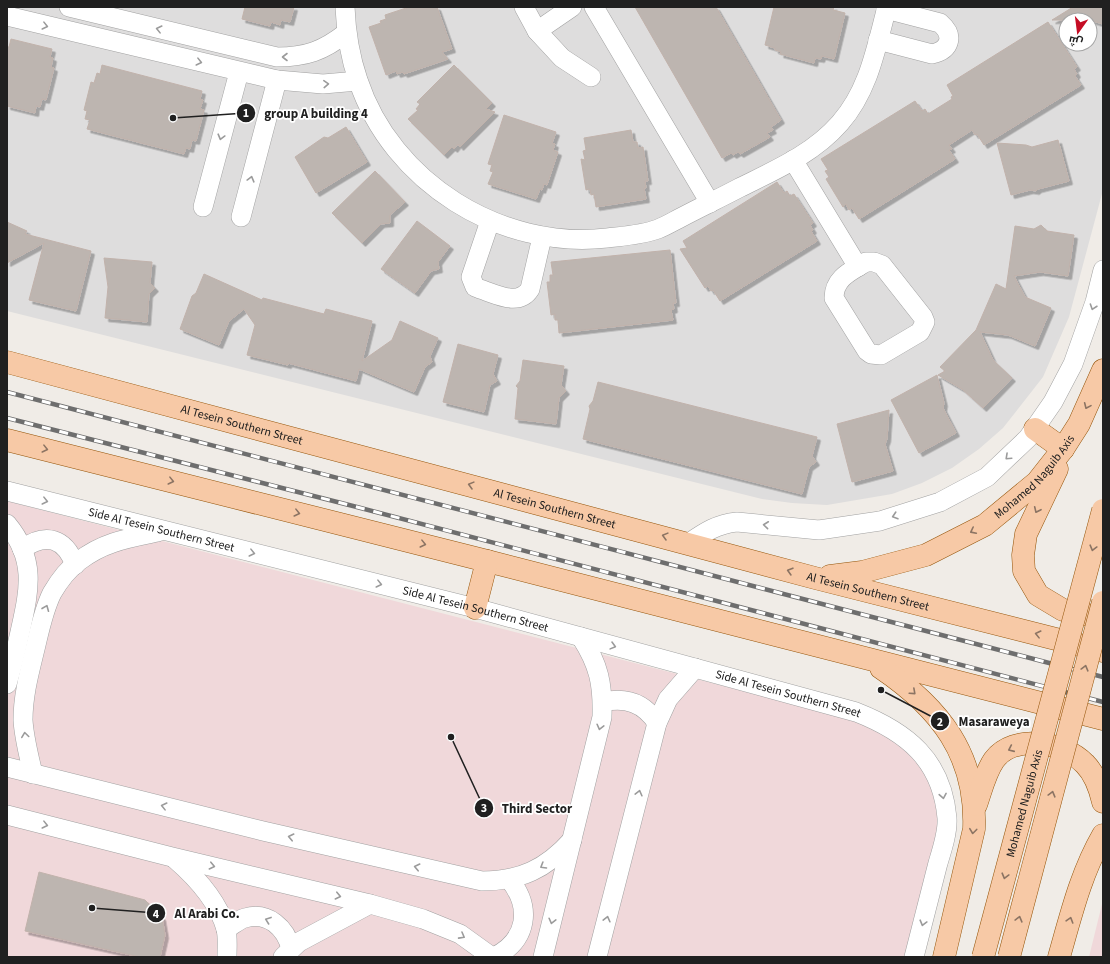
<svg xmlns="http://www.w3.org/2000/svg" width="1110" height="964" font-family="'Source Sans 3',Cairo,sans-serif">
  <defs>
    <filter id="shadow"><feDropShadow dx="3.5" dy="3.5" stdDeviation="0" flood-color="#0004"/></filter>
  </defs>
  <rect width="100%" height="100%" fill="#f0ece7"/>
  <path fill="#dedddd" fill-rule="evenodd" d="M7 7H1103V190L1069 317 1043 377 1003 428 979 449 952 468 922 483 892 494 827 505 792 503 762 499 7 311ZM1066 20H1090V44H1066Z"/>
  <g fill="#f0d8da">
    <polygon points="7,501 867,723 924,751 941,822 909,957 7,957"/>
    <polygon points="1103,900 1103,957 1089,957"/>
  </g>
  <g fill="#bdb5b0" stroke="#c1b2ab" filter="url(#shadow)">
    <polygon points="245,7 294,7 290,22 281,20 280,25 271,22 270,26 242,19"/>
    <polygon points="409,7 437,7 452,49 442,52 448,59 404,74 403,72 397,74 396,71 386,75 369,27 381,23 380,21 386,19 385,15"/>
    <polygon points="635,7 716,7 781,120 771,127 773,130 767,133 770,137 740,154 738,152 733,155 731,153 722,158"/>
    <polygon points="774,7 834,7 833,10 845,13 834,59 822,56 821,59 815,58 814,63 780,54 781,52 775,50 775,48 765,45"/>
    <polygon points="1073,7 1103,7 1103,24 1090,20 1052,20"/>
    <polygon points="1048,22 1077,67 1074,69 1077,74 1075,76 1081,85 984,145 977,134 975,135 972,130 949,145 952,149 949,150 955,159 859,219 852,208 849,210 846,204 843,207 826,179 829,177 825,171 828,170 821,159 915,101 922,111 925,109 928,114 952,99 951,97 953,96 947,85"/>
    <polygon points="11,39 52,49 50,57 53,58 51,67 54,68 46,100 42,99 40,107 36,106 35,113 7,106 7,47 9,47"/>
    <polygon points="102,65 202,91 200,99 203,100 200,109 204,110 196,141 192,140 190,149 186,148 184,154 87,129 90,120 85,119 87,111 84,110 91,82 94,83 97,73 100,74"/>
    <polygon points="454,65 492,103 486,109 495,112 460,147 458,144 454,149 452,147 444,155 408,119 418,110 416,109 420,104 417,102"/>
    <polygon points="504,115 556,132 552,143 555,144 553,150 558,152 547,185 544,184 542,190 540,189 536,199 488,184 493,172 490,171 492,165 488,164"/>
    <polygon points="346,127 367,162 316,193 295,157 324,137 328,138"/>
    <polygon points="631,130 633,142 637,142 638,148 643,147 648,181 645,181 646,188 644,188 646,199 596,207 594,194 591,195 590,189 586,190 581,159 585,160 583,151 586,150 584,138"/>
    <polygon points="1058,140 1069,181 1038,189 1036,191 1030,190 1011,195 997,143 1026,145 1032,147"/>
    <polygon points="375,171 405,202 390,215 390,223 381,224 362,243 332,213"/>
    <polygon points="777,182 784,193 787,191 790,196 794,194 813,223 810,225 813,230 811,231 817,241 720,301 713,290 711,291 708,286 705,288 680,249 687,248 683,241"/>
    <polygon points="417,221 450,246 438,262 439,269 431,271 415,293 381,269"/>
    <polygon points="7,222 27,231 25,234 91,251 76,311 29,300 44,243 7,263"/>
    <polygon points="1041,225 1047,231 1074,235 1068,276 1040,272 1014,276 1025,297 1051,308 1035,346 1008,335 980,332 993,360 1012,378 983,408 962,389 938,375 945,371 940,367 976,330 996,284 1006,289 1015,226 1034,229"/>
    <polygon points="670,250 676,303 673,303 674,309 671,310 673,320 559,333 558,320 555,320 555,314 551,315 547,282 550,282 550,275 553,275 551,262"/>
    <polygon points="104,258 152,262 150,283 155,288 149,294 147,322 105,318 108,287"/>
    <polygon points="204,274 262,300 263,298 324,314 326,309 372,321 362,361 392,340 400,321 438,338 430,356 432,362 425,367 414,392 359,369 356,381 288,363 288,365 247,355 255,325 244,309 229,321 219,345 180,329 192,296 196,293"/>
    <polygon points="458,344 498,355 493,374 497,381 490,385 484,412 443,402"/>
    <polygon points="523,360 564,366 561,385 566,391 559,398 556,424 515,419 518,388 516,386 520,381"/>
    <polygon points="937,375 944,403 943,408 956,433 919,453 891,400"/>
    <polygon points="598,382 817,437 812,456 816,462 809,467 802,494 583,439 590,409 589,406 593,401"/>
    <polygon points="889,410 887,439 885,444 893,471 852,482 837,424"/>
    <polygon points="39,872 145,900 162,917 165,935 160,957 140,957 25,931"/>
  </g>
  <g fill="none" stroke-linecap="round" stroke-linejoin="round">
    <g stroke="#a1a1a1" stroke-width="20">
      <g id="minor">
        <path d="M69 7 277 57C306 57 323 51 346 33"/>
        <path d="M345 7C346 32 350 57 358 80 392 183 501 250 607 238 624 236 642 235 658 229 666 226 674 221 682 217 701 207 720 198 739 188 775 170 813 154 840 123 869 90 876 48 887 7"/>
        <polyline points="524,7 537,31 562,58 591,77"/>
        <polyline points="594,7 710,203"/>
        <polyline points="7,16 277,80 323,84 358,81"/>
        <polyline points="537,31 572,7"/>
        <path d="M878 40 932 54C950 50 955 36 940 23L886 9"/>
        <polyline points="793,160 858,267"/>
        <polyline points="203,207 239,72"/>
        <polyline points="241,217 277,80"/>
        <path d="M490 221 471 277 475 287 480 289C496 294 519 307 530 289L542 237"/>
        <path d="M866 262H874L882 265 923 317 925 322 920 332 881 355 871 354 867 351 834 298C834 278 851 271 866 262Z"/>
        <path id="s1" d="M7 491 475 608 856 712C907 732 942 760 947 818 948 832 942 850 938 863 930 894 922 926 914 957"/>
        <path d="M7 524C37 560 29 591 20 632 16 650 12 667 7 684"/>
        <path d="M689 543C705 532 717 524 737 522L819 530 880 521 940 502 987 477 1028 438 1053 402 1073 364 1095 302 1103 270"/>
        <path d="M22 549C46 532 65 538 75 565"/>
        <path d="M603 702C626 697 644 703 657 723"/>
        <path d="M7 767 263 831 482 881C520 881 546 869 572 840"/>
        <path d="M33 774C29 756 24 738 23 720 23 694 30 670 36 645 40 628 44 609 52 593 59 581 68 569 79 561 103 542 129 538 158 532"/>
        <polyline points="7,815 172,857 370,904 423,919 460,934 492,957"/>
        <path d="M175 859C197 878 218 901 226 929 228 937 227 948 227 957"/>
        <path d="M226 929C232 926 238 920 245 918 268 911 286 928 291 949"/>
        <polyline points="283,957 299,942 370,904"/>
        <path d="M494 957C528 940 532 907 509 879"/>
        <path d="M543 957 602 717C603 684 599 665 581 637"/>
        <polyline points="597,957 657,723 668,699 695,668"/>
      </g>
    </g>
    <g stroke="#945409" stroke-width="23">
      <g id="major">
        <path id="s2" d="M7 362 815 578 1103 651"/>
        <polyline points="1035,429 1063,449"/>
        <polyline points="7,440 487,561 1103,719"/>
        <polyline points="1057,469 1026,534 1023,555 1024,571 1038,595 1063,610 1103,618"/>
        <path id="s3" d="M830 576 862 572 926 555 985 525 1037 482 1063 449 1079 424 1103 370"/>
        <polyline points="475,608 487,561"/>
        <path d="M881 668C940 708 977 755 974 829L944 957"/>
        <path d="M976 805C981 791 985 773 994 760 1014 733 1064 742 1085 764 1095 774 1100 789 1103 802"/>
        <path d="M1059 957C1071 915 1081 873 1103 835"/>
      </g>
    </g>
    <use href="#minor" stroke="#fff" stroke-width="19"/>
    <use href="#major" stroke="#f7c9a6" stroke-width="22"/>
    <g stroke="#6e6e6e" stroke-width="4.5">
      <g id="rail">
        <polyline points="7,392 1103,677"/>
        <polyline points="7,418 353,506 1103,702"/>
      </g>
    </g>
    <use href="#rail" stroke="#fff" stroke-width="3" stroke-dasharray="9" stroke-linecap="butt"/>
    <g stroke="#945409" stroke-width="23" stroke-linecap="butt">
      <g id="major-bridge">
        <path id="s4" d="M983 957 1103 510"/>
        <polyline points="1009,957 1103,602"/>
      </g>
    </g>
    <use href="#major-bridge" stroke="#f7c9a6" stroke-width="22"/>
  </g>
  <defs><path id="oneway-chevron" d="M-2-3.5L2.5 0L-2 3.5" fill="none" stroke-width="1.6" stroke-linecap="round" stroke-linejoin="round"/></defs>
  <g stroke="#9b9b9b">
    <use href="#oneway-chevron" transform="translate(45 26) rotate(14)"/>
    <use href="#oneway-chevron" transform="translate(159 29) rotate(-166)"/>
    <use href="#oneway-chevron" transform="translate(285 57) rotate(-180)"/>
    <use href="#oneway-chevron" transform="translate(199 62) rotate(14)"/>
    <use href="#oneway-chevron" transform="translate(326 84) rotate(-3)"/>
    <use href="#oneway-chevron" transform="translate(221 137) rotate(105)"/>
    <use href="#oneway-chevron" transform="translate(251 179) rotate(-75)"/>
    <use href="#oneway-chevron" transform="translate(1093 307) rotate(109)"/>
    <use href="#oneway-chevron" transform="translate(1008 457) rotate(137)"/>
    <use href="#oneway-chevron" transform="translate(45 501) rotate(14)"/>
    <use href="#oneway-chevron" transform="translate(895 516) rotate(162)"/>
    <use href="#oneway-chevron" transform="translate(766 525) rotate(-174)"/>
    <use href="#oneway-chevron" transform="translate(252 553) rotate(14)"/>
    <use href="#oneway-chevron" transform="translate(379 584) rotate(14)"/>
    <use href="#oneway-chevron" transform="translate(46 608) rotate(-68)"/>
    <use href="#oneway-chevron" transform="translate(613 646) rotate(15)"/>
    <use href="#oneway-chevron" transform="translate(600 727) rotate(104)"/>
    <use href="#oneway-chevron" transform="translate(25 735) rotate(-98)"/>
    <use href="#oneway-chevron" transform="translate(639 793) rotate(-76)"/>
    <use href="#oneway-chevron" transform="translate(943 796) rotate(80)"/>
    <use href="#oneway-chevron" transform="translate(164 806) rotate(-166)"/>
    <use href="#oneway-chevron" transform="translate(45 825) rotate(14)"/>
    <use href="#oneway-chevron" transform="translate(291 837) rotate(-167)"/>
    <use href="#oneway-chevron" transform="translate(212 866) rotate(13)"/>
    <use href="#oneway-chevron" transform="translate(543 866) rotate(149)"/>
    <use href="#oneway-chevron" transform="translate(417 867) rotate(-167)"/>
    <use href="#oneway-chevron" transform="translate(338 896) rotate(13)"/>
    <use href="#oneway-chevron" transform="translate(607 919) rotate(-76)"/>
    <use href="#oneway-chevron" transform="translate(268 920) rotate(-160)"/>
    <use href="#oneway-chevron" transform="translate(552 921) rotate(104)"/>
    <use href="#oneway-chevron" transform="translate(923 923) rotate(105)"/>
    <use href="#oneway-chevron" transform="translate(462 936) rotate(29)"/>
  </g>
  <g stroke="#8c7463">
    <use href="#oneway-chevron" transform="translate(1087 406) rotate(114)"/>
    <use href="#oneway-chevron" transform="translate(45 449) rotate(14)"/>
    <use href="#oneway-chevron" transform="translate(171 481) rotate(14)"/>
    <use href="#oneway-chevron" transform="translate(471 485) rotate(-165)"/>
    <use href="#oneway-chevron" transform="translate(1037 510) rotate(115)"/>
    <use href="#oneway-chevron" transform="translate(297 513) rotate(14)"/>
    <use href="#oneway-chevron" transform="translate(973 531) rotate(153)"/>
    <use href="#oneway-chevron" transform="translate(665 536) rotate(-165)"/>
    <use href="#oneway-chevron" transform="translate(423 544) rotate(14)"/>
    <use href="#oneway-chevron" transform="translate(1093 548) rotate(105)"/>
    <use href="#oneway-chevron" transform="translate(790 571) rotate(-164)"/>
    <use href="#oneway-chevron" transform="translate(1038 634) rotate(-166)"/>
    <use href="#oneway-chevron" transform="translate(1085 668) rotate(-75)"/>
    <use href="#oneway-chevron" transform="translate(913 692) rotate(42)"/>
    <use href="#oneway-chevron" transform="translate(1011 749) rotate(156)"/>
    <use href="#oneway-chevron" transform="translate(1052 794) rotate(-75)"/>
    <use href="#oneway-chevron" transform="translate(973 831) rotate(97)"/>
    <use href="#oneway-chevron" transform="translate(1005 876) rotate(105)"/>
    <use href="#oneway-chevron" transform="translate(1019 919) rotate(-75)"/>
    <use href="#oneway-chevron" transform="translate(1070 920) rotate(-73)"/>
  </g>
  <g text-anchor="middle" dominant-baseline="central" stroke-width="3.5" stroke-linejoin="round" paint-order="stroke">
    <g font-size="12" fill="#202020" stroke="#fff">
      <text stroke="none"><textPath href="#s2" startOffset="243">Al Tesein Southern Street</textPath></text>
      <text stroke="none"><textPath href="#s3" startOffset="234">Mohamed Naguib Axis</textPath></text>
      <text stroke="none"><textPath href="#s2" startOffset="567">Al Tesein Southern Street</textPath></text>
      <text stroke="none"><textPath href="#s1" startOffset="159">Side Al Tesein Southern Street</textPath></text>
      <text stroke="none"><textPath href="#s2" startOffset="891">Al Tesein Southern Street</textPath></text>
      <text stroke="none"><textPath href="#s1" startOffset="483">Side Al Tesein Southern Street</textPath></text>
      <text stroke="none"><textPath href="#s1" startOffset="807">Side Al Tesein Southern Street</textPath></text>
      <text stroke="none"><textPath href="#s4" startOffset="159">Mohamed Naguib Axis</textPath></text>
    </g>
  </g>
  <path fill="none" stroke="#202020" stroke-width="1.5" d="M173 118L246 113M881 690L940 721M451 737L484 808M92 908L156 913"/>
  <g fill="#202020" stroke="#fff" stroke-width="1.5">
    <circle cx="173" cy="118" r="4"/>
    <circle cx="881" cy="690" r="4"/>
    <circle cx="451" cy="737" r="4"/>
    <circle cx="92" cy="908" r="4"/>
    <circle cx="246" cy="113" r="10"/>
    <circle cx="940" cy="721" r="10"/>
    <circle cx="484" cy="808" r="10"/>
    <circle cx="156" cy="913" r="10"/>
  </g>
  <g font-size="12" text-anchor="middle" font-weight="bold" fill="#fff">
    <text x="246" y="117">1</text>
    <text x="940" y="726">2</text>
    <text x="484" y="812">3</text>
    <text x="156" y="918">4</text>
  </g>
  <g font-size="13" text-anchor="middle" font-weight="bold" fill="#202020" stroke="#fff" stroke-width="3.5" stroke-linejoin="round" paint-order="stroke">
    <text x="316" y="118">group A building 4</text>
    <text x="994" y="726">Masaraweya</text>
    <text x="537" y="813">Third Sector</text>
    <text x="207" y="918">Al Arabi Co.</text>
  </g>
  <rect width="1110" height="964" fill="none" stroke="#202020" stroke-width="16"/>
  <g transform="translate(1078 32) rotate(194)"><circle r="19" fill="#ffffff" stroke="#a6a6a6"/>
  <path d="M0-3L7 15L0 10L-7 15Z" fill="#c50c24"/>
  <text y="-6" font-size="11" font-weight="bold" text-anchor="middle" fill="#202020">ش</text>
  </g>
</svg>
